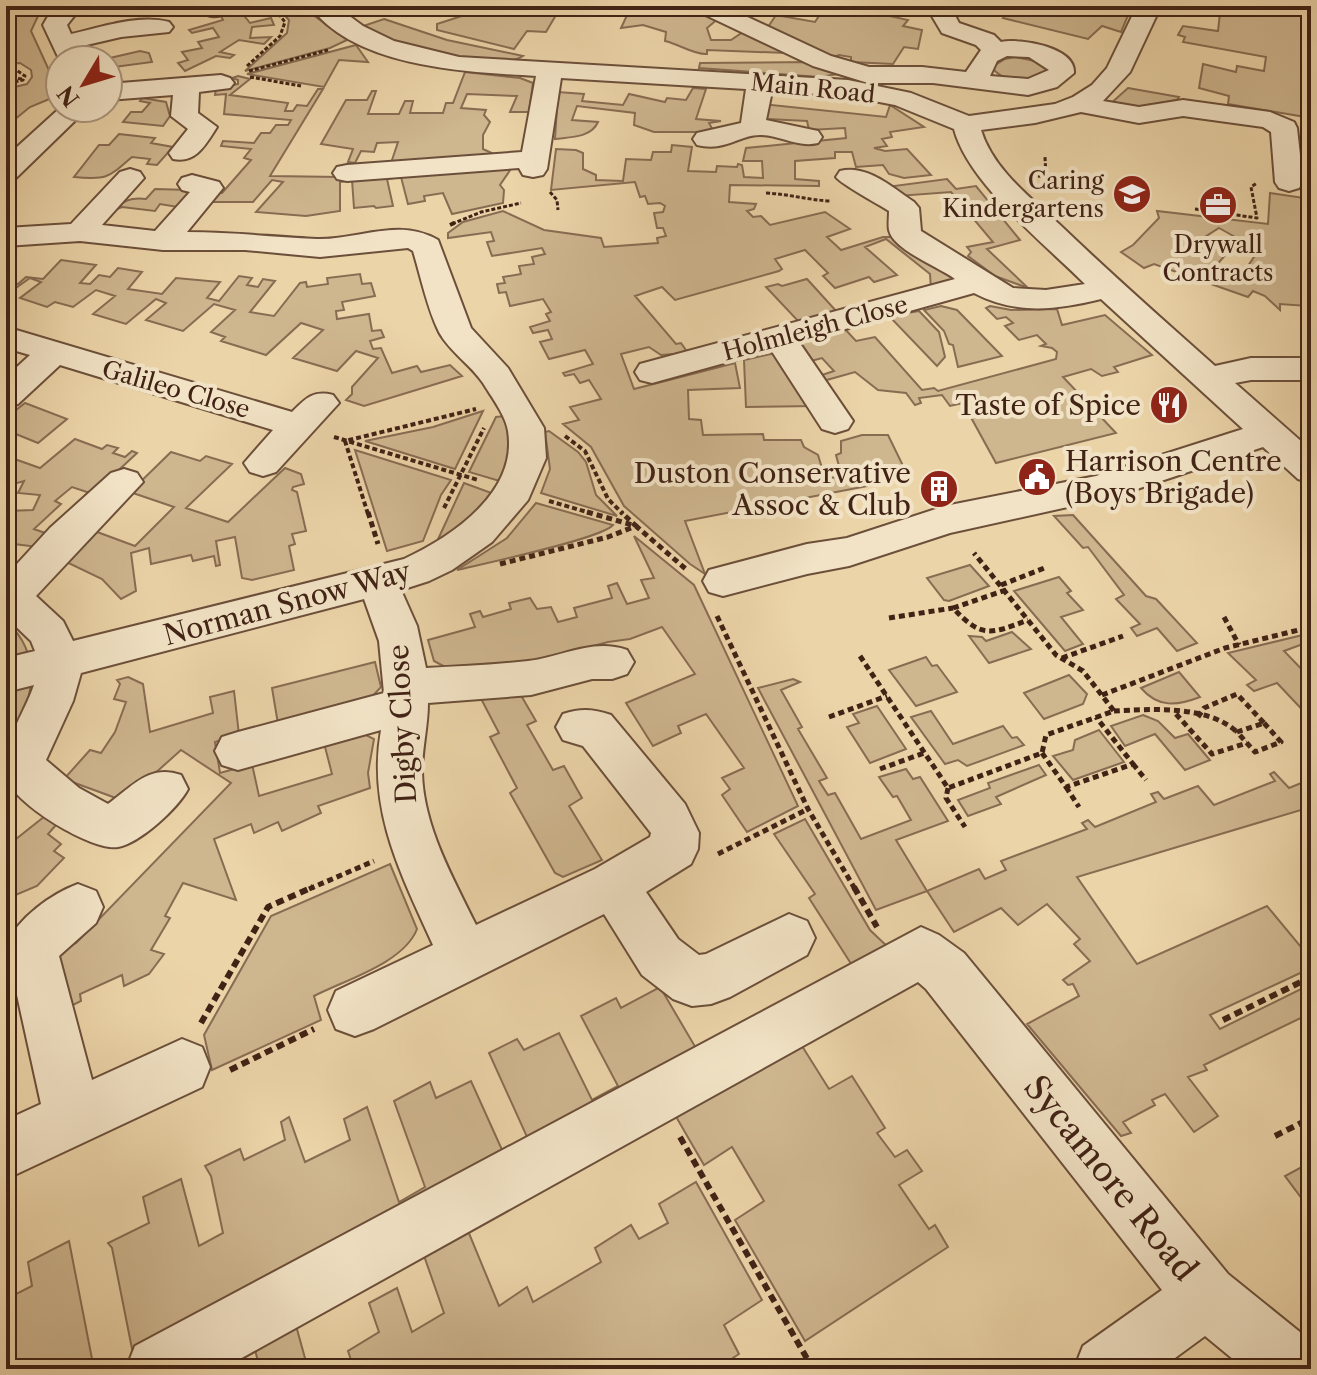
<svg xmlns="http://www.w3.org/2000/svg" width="1317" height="1375" font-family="'Libre Caslon Text',serif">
  <rect width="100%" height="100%" fill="#ebd4a8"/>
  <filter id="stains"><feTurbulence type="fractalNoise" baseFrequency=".0025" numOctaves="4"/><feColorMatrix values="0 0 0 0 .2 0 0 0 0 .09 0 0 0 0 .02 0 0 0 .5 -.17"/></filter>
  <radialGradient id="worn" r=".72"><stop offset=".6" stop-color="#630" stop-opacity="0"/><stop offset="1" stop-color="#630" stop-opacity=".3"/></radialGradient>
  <g fill="#ceb68f" stroke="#886c52" stroke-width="2" fill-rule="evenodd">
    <polygon points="6,6 24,6 39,14 31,31 59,92 59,95 30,107 14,120 6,119 6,89 27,84 32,77 31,70 20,63 6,64 9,38 6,35"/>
    <polygon points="261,6 263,8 242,13 250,23 271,18 274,25 252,27 250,38 271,37 264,44 239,40 220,52 234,55 230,58 216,56 185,71 178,63 188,60 182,52 202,48 198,42 219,37 213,28 192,33 189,30 223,20 221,16"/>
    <polygon points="276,6 301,6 347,40 330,48 245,71 287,33 289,20"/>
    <path d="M450 6H697L719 18 707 28 711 40H731L746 30 787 53 707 50V54C694 55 679 44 665 41L666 32 643 25 621 28 629 11 595 7 591 16 568 15 569 11 559 10 546 32 527 31 514 49 437 30V24L465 15Z"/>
    <polygon points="795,6 845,6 908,20 903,26 922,30 918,49 904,47 893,64 851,62 851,57 839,55 833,57 768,27 776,15 815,22 822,11"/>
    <polygon points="1011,6 1132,6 1121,32 1102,26 1088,39 1003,18"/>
    <polygon points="1244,6 1311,6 1311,118 1228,104 1229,96 1199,88 1203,64 1236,72 1237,66 1264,71 1266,57 1183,42 1185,37 1178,35 1183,26 1218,31 1220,13 1209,9 1243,11"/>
    <path d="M384 19 447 40 523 56C497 73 388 44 363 26Z"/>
    <polygon points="356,45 368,62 339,60 324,87 247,74"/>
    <polygon points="140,51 149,53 152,62 114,67 124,84 113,85 108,76 108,60 101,60"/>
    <path d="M1015 57 1035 61 1048 69V75C1033 84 1002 83 992 67L1005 59Z"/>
    <polygon points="811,62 836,71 838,74 819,77 699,68 700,63"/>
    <polygon points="465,72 520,78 533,83 529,112 510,112 517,96 467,94 461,108 486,110 484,115 490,122 483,135 483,149 494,154 391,163 398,142 377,143 374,152 361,151 355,163 348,162 353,149 321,144 346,100 367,100 372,91 376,91 368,114 399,114 405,101 413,101 410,113 443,113 446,103 453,103"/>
    <polygon points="238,76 250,79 230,95 288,103 285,111 293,111 297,105 307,106 318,89 323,89 270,176 341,177 513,166 500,185 504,190 503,203 452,214 443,193 424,196 425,201 408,204 401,177 387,179 393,206 376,208 374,206 354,208 352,180 340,182 340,211 306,216 256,212 283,182 272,180 253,202 208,202 215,193 222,193 251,160 244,158 251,149 221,146 223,141 254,143 261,133 270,133 276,125 288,125 291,120 224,114 226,94 215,95 216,89 238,84 238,80 232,78"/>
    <path d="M693 88 706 89 696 119 721 121 709 123 714 132H654L634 125 635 113 577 106 572 120 598 122C591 138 570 137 555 139L558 92 584 94 582 101 623 105 629 94 665 102 667 98 686 100Z"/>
    <polygon points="1128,88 1179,97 1177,100 1130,108 1109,105"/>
    <polygon points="142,98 166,102 170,116 163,126 123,122 131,112 142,112 150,103 140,101"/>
    <polygon points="761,104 886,117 890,105 924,127 890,132 892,137 882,139 887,146 874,148 885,151 907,149 931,175 904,178 889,174 883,165 856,167 852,152 835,152 835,158 795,161 795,179 819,181 819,186 730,185 729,202 756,204 754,209 747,211 753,217 761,216 770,225 825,212 850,229 827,237 841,250 883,237 895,237 953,275 952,281 931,290 930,274 886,239 865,247 897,275 874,282 869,277 835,288 823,276 828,273 805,250 775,259 782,269 779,271 675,300 662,287 635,296 676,344 681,343 688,353 661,355 649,347 621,354 634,389 735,363 740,388 688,390 689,419 701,420 703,435 763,434 764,440 801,440 804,447 818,455 825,478 842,477 836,455 841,453 841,441 862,435 888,435 909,478 685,521 705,574 690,564 624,506 591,447 563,424 579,420 570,407 601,399 589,380 580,383 574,374 565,376 563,373 593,364 585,350 549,359 540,342 552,339 548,330 533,333 530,327 550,321 546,314 551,312 543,299 510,306 506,292 499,293 497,284 505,283 503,277 521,274 519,266 534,264 532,257 545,254 542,248 492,256 487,242 494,241 491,232 448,238 448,233 463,222 503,211 544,230 601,238 604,247 658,243 657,238 666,236 663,228 657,228 654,213 663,212 665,206 660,203 648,204 645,196 640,197 635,182 551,190 556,149 576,150 583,153 583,169 596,175 596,180 623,181 626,159 651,160 653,152 671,152 672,145 692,147 688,171 716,172 717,166 737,167 738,164 742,165 744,177 763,178 762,161 743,161 746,148 846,138 845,128 809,130 807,121 767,119 762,117"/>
    <path d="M119 134 155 138 151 143 173 147 157 165 147 164 150 159 132 157C108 178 107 180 74 177L99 145H109Z"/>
    <polygon points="947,179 956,189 976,186 1020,240 987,249 1028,288 995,276 968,256 971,252 967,247 993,242 951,192 898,196 894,186"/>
    <path d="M155 189 191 190 194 196 184 208 160 204 155 211 122 207 112 211C123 201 130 197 146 199Z"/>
    <path d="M1270 193 1311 199V303H1306L1307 306 1280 304V310L1265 296 1253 291 1248 297 1154 264 1144 268 1121 252 1133 245 1159 218 1157 211 1268 224ZM1219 228 1262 252 1254 257 1239 279 1212 270 1230 250 1205 237Z"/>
    <polygon points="61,260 96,265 80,283 90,284 99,275 110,277 118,268 142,272 128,289 162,294 176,278 220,282 207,298 219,301 239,276 252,278 247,285 258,287 263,279 275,281 250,312 274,316 300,283 306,282 307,287 328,284 327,278 360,274 362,284 371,283 375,296 342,302 344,310 336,311 337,319 369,314 372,331 381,330 384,337 370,341 373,349 381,348 392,373 417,366 421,372 450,365 462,376 364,406 346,400 352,394 352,387 378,358 356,351 337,371 293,358 323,330 301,323 266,355 221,341 225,337 211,332 235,310 214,304 183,331 146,320 166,303 156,299 126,324 93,314 115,296 96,290 73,307 55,302 47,307 20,298 41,282 30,278 6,295 7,282 18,284 26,277 43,279"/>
    <polygon points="807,279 837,312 798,321 766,287 778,284 782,286"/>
    <polygon points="941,306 957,310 1002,356 958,367 953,345 949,344 944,331 924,310"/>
    <polygon points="990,306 1011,310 1057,309 1062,325 1105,315 1152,355 1114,367 1118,372 1102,376 1091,369 1063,377 1116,433 996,463 963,403 950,406 942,395 919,398 921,403 915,405 906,393 878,390 855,372 823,381 819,376 834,371 822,358 807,362 796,348 798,340 843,327 856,341 875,337 922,390 934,388 938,391 1056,359 1057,352 1052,348 1041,346 1046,344 1037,335 1019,340 1005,326 1013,323 1006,317 997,319 986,308"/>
    <polygon points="919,311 939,332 945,357 937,366 889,316"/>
    <polygon points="775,353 815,406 746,407 744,360"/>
    <polygon points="25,403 67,419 38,443 6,430 6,418"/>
    <polygon points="483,411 455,469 365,441 433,427"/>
    <polygon points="505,416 512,444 503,482 469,472 496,417"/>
    <polygon points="549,431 578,452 586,462 596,495 617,516 541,493 550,469 545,432"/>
    <polygon points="75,439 102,449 107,445 118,448 113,453 125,457 132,451 137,453 93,494 72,487 55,501 61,504 34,529 48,534 38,547 6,543 7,511 33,510 40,495 18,493 24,481 6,486 6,456 40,468"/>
    <polygon points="355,450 451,480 441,495 423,541 387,551"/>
    <polygon points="171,452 200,461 206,456 232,464 186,508 228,522 285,468 301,474 304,484 293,487 292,490 297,492 306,531 292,534 295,544 289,546 294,570 252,580 242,578 235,537 216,541 220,565 216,566 214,556 193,561 191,555 151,564 149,548 131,553 136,591 121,599 102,579 58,558 89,529 135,546 174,507 130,492"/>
    <polygon points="464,483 497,495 434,548"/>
    <path d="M536 503 613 525C601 539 482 564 457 570L507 538Z"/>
    <polygon points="1073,515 1146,596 1156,599 1197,643 1177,651 1157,628 1137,636 1131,628 1140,624 1116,599 1124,595 1088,547 1083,548 1054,516"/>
    <polygon points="634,536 694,585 798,806 747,832 722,795 730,789 722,778 744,768 706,714 678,726 681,733 653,746 626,703 695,674 662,627 630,639 608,642 514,667 447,668 434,661 428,640 475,627 470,614 480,611 483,617 511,609 509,603 530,598 537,609 551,607 558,622 577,617 574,608 612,598 608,586 617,583 627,604 649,598 641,580 654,578"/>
    <polygon points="970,565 989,586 949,601 944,600 927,578"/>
    <polygon points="1059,577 1071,591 1067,593 1083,610 1061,617 1083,644 1065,651 1014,591"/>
    <path d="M6 621C43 654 36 704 6 740Z"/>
    <polygon points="1012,632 1031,649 989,663 969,636 982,637 986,641"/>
    <polygon points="1311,633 1311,641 1284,651 1311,679 1311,719 1277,683 1254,691 1247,685 1256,680 1228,653"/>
    <polygon points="926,657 932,666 937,665 957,692 916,706 889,670"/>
    <polygon points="375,662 381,687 369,700 278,724 272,688"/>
    <path d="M1179 672 1200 697C1177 706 1158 708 1141 688Z"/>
    <polygon points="1069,675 1087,694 1083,704 1044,719 1024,693"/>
    <polygon points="128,677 143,684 150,732 213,713 210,697 234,691 239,735 215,742 220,773 252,764 259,796 332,774 324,743 362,733 374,739 368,773 370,788 318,806 321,813 282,831 278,822 254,833 251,824 214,839 236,900 183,883 165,916 170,918 151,950 164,954 149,974 124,986 122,975 80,994 81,1001 69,1007 57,952 76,943 231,783 181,750 124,801 64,779 90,750 101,753 115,732 126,702 114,699 120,684 117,680"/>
    <polygon points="793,679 800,682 781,690 802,727 798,729 827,778 819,781 828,795 835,793 861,839 911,820 897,796 893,797 879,777 906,769 913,779 920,777 948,821 896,840 927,891 979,869 985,879 1006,870 1001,861 1087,829 1082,823 1088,820 1095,827 1156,802 1151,794 1158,792 1164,799 1198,786 1214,805 1275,781 1270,774 1274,772 1289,788 1311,779 1311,807 1077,877 1137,964 1267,906 1311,959 1311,968 1210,1015 1220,1029 1311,984 1311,1013 1204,1065 1207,1070 1188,1077 1218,1116 1194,1132 1165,1094 1152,1100 1155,1105 1123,1122 1131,1133 1121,1136 1027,1024 1079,996 1073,984 1068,985 1063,980 1090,961 1074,944 1080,939 1047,904 1018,925 1001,908 954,932 927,891 876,910 758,688"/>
    <polygon points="519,692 536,721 527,725 553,770 564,766 582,798 569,806 602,860 563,877 555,873 510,793 517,788 490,737 499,733 478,693"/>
    <polygon points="877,706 906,749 870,763 847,727 859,723 853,714"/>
    <polygon points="931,711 953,744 1003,726 1012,738 1017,737 1024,745 967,766 958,760 945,764 911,717"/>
    <polygon points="1143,715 1158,721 1175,738 1188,734 1210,760 1185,770 1155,734 1125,746 1111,726"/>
    <polygon points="1099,730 1124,762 1073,780 1053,756 1073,750 1075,740"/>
    <polygon points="1039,765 1046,775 996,797 1001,804 968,816 958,800 990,788 988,783"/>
    <polygon points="45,816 56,825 48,834 61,844 54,851 64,858 37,886 6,899 6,847"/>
    <polygon points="805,819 870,930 890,949 855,970 809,898 815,894 774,834"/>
    <path d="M390 864 417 929C404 963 345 980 314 996L321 1020 212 1070 204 1035 271 916Z"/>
    <polygon points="660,987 700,1055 136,1369 112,1248 108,1243 149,1223 143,1197 181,1179 199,1246 223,1233 211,1176 205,1166 240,1149 244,1160 285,1140 281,1122 289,1117 305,1162 350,1140 344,1119 367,1107 399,1202 425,1187 394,1101 430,1082 436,1098 471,1081 503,1152 528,1139 489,1053 517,1039 524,1050 559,1033 592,1100 618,1086 581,1016 616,998 621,1008"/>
    <polygon points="802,1046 829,1089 852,1076 885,1128 877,1133 895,1157 907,1150 922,1171 899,1185 929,1229 935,1225 948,1247 805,1341 735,1220 764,1201 732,1147 704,1165 671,1108"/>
    <polygon points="1311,1162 1311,1211 1285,1176"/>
    <polygon points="696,1182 762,1300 724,1325 739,1354 716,1369 354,1369 348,1351 379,1332 369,1303 397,1288 412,1332 444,1313 422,1250 466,1226 499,1306 527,1287 533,1302 601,1262 595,1248 631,1225 639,1239 668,1223 659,1204"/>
    <polygon points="69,1241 94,1369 6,1369 6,1299 32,1286 28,1262"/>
    <polygon points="295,1322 308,1369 260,1369 254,1346"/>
  </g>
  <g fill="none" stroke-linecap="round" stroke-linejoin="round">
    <g stroke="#6c4f3a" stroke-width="4">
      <g id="minor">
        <path d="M54 6H82L67 25 71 34C102 27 139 14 169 22L173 27 169 32 121 37 78 47 84 60 60 61 43 25Z"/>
        <path d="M198 6H223L226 10 222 15C211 18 205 16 198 6Z"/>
        <path d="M310 6H336L363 26 394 41 459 57 848 80 911 93 969 116 1055 104 1073 97 1092 85 1107 68 1137 6H1161L1130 72 1103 101 1139 107 1183 100 1270 112 1294 122 1297 128 1303 182 1299 188 1289 191 1279 188 1275 182 1271 132 1263 127 1183 116 1139 123 1081 112 1035 123 981 130C993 169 1030 197 1059 224 1110 273 1162 319 1215 366L1251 358H1311V380H1251L1235 383 1311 450V483L1298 479 1263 447 1113 497 950 533 849 566 807 574 723 596 709 592 703 581 709 570 807 544 847 538 945 506 1096 476 1243 429 1101 299C1056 310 1016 315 974 293L799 342 853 421 848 429 835 433 822 429 771 350 652 383 640 380 635 372 640 364 955 279C939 267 893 250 889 230 888 225 889 217 889 211 878 204 841 184 836 177L840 171C867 164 893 188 914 202L919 208 921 231 1013 288 1046 290 1085 284C1044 243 968 183 954 129L895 105 848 96 772 91 766 120 818 131 822 137 818 143C798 148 780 135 760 135 739 135 725 152 697 145L693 139 697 133 741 123 746 89 561 78 547 169 543 175 533 177 523 175 519 168 347 181 337 179 333 173 337 167 347 165 522 152 536 76C468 72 355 68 310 6Z"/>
        <path d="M693 6H724L831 56 869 67H922L966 72 981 50 976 45 942 33 926 6H950L959 23 994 35 1001 42C1020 38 1076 47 1074 73L1057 87 1028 95 933 83H868L813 66 697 11ZM1007 56 1029 57 1049 70 1028 79 990 76 997 61Z"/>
        <path d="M221 75 230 78 234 83 230 88 199 92 198 113 217 127C206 144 196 164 173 159L169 153 188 129 171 116 173 95 108 100V84Z"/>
        <polygon points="60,108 88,108 16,178 6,180 6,157"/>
        <path d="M130 169 140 172 144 178 102 225 155 231 190 192 182 190 178 184 182 178 192 175 219 182 223 188 187 232C231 232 273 237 317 239 358 240 399 217 438 240L471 328 508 368 544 428 546 458 528 500 492 542 452 570 429 581 401 590 417 626 426 668C460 666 494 665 528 661 563 657 592 638 627 650L634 662 627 674 612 679H592L531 695 428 703C428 726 422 749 422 772 423 826 453 878 476 925L595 869 650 837 651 833 583 746 563 740 556 727 563 714C581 708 593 709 611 715L685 804 699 833 698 849 691 864 646 892 678 939 699 955 706 954 789 914 807 921 815 938 807 955 730 997 711 1004 692 1006 673 999 642 975 604 914 374 1029 355 1036 336 1029 328 1010 336 991 433 945C401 874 367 810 381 730L238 770 222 765 215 751 222 737 238 732 384 693 379 641 364 599 81 673 73 701 46 760 79 788 108 804C133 786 149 764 181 775L188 789C178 808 140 843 118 847 93 852 12 803 6 777 0 745 24 715 34 685L6 692V658L35 651 31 641 6 617V576L50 528 111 473 124 469 137 473 143 482 36 596 63 621 73 641 404 559C453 536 518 492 508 431 506 416 491 396 483 383 471 365 449 351 439 332 427 308 421 277 413 251L408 248 320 257 245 250H163L80 241 6 246V228L71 224 120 172Z"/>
        <path d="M6 327 292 412C306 398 313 390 333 395L339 403 276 472 263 476 250 472 244 463 273 430 60 365 18 404 6 407V377L30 355 6 348Z"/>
        <path d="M78 884 96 891 103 907 96 923 59 956 92 1080 182 1039 202 1047 210 1067 202 1087 6 1179V1120L41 1104 6 945C18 918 51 894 78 884Z"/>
        <polygon points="921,927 939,935 964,953 1228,1274 1311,1341 1311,1369 1245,1369 1205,1336 1160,1369 1074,1369 1083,1346 1162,1290 926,989 918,982 222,1369 126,1369 135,1346"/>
      </g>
    </g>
    <g stroke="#412316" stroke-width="3" stroke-dasharray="4 2" stroke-linecap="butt">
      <polyline points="247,66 280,36 285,22 272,6"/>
      <polyline points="6,70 16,70 25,76 23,80 6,84"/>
      <polyline points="249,71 328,50"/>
      <polyline points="6,77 22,79"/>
      <polyline points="250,77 301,86"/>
      <polyline points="1038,176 1046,177 1045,157"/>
      <polyline points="550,192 557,200 558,210"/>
      <path d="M766 193C789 194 807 200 831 201"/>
      <polyline points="1195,209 1257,218 1251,187 1257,183"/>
      <polyline points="452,224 481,212 521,203"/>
    </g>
    <g stroke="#412316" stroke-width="4" stroke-dasharray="5 3" stroke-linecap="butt">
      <polyline points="450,225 456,222"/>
      <polyline points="565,436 585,451 608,499 623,514"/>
      <polyline points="334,437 478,480"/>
      <polyline points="549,501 594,514"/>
      <polyline points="444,508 484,428"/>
      <polyline points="368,514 345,441 476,409"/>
    </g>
    <g stroke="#412316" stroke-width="5" stroke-dasharray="6 4" stroke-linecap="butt">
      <polyline points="368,512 378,544"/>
      <polyline points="587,512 636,526 687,570"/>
      <polyline points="500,564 608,537 636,526 621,512"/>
      <polyline points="1001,585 1047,567"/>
      <path d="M1006 590 953 608C982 639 991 634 1028 620"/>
      <polyline points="717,616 808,809 855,889"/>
      <polyline points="1224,617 1239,645"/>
      <polyline points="889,618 953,608"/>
      <polyline points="860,656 948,788 1042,753 1046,735 1114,711 1083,671 1056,655 974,553"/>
      <polyline points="1062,658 1123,636"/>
      <polyline points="1102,695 1225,648 1311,627"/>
      <path d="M1114 711C1151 709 1208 705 1237 732"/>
      <polyline points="1176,714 1212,754 1247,743"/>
      <polyline points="829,717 887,696"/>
      <polyline points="1198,717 1204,708 1237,694 1264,723"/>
      <polygon points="1264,723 1281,742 1255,752 1237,732"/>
      <polyline points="1042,753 1066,787 1133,764 1096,717"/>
      <polyline points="1133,764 1146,780"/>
      <polyline points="880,769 924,753"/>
      <polyline points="1066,787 1079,807"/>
      <polyline points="948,788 946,798 965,827"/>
      <polyline points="718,854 808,809"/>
      <polyline points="309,889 374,861"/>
    </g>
    <g stroke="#412316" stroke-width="6" stroke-dasharray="8 5" stroke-linecap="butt">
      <polyline points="854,887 877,927"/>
      <polyline points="1223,1020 1311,977"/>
      <polyline points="201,1023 268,907 313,887"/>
      <polyline points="230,1070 314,1029"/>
      <polyline points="1275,1136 1311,1118"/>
      <polyline points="680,1137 813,1369"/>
    </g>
    <use href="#minor" fill="#f2e3c6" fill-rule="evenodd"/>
  </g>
  <defs>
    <g id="school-disc" transform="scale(2)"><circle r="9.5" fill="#8f2418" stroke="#f2e3c6"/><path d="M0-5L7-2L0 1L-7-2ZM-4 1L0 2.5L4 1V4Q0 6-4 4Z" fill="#fff"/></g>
    <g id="office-disc" transform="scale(2)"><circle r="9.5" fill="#8f2418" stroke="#f2e3c6"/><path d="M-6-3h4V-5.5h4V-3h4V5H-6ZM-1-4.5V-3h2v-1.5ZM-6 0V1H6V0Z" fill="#fff"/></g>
    <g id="restaurant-disc" transform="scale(2)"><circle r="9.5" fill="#8f2418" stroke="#f2e3c6"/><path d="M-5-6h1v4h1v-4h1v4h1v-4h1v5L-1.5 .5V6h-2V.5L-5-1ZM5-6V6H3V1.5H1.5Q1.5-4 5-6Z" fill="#fff"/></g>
    <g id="civic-disc" transform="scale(2)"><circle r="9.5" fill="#8f2418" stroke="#f2e3c6"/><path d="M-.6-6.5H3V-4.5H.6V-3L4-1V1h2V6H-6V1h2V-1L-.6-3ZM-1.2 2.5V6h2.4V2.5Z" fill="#fff"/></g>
    <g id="building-disc" transform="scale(2)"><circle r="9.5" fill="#8f2418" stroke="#f2e3c6"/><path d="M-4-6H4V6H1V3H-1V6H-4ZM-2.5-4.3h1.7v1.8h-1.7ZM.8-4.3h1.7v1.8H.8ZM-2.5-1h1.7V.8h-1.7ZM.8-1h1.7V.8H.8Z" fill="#fff"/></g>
  </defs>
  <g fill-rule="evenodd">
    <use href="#school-disc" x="1132" y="194"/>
    <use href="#office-disc" x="1218" y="205"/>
    <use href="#restaurant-disc" x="1169" y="405"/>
    <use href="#civic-disc" x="1037" y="477"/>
    <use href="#building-disc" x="939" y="489"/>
  </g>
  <g text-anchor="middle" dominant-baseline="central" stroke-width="8" stroke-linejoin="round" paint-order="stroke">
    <g font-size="24" fill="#412316" stroke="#f2e3c6">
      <text transform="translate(813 88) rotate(6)">Main Road</text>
      <text transform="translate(815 328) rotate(-15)">Holmleigh Close</text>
      <text transform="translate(176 389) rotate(16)">Galileo Close</text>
    </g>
    <g font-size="24" fill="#412316" stroke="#f2e3c6" text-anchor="end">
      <text x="1104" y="180">Caring<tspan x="1104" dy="28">Kindergartens</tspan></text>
      <text x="1218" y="244" text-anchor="middle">Drywall<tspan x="1218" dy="28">Contracts</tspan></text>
    </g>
    <g font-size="28" fill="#412316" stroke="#f2e3c6" text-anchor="end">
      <text x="1141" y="405">Taste of Spice</text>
      <text x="1065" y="461" text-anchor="start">Harrison Centre<tspan x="1065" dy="32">(Boys Brigade)</tspan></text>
      <text x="911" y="473">Duston Conservative<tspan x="911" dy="32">Assoc &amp; Club</tspan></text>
    </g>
    <g font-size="28" fill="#412316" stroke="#f2e3c6">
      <text transform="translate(287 603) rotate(-15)">Norman Snow Way</text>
      <text transform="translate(402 724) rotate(-93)">Digby Close</text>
    </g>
    <g font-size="34" fill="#412316" stroke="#f2e3c6">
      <text transform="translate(1111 1178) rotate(51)">Sycamore Road</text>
    </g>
  </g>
  <rect width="1317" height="1375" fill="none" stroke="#ebd4a8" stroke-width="32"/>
  <rect x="8" y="8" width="1301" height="1359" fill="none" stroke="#412316" stroke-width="4"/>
  <rect x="16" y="16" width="1285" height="1343" fill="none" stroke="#412316" stroke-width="2"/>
  <g transform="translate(84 84) rotate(232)"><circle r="38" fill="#f2e3c6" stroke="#ab9680" stroke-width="2"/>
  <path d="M0-6L14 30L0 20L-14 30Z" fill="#8f2418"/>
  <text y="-12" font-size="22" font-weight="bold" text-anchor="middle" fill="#412316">N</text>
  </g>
  <rect width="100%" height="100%" filter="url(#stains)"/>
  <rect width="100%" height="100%" fill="url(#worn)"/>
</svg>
